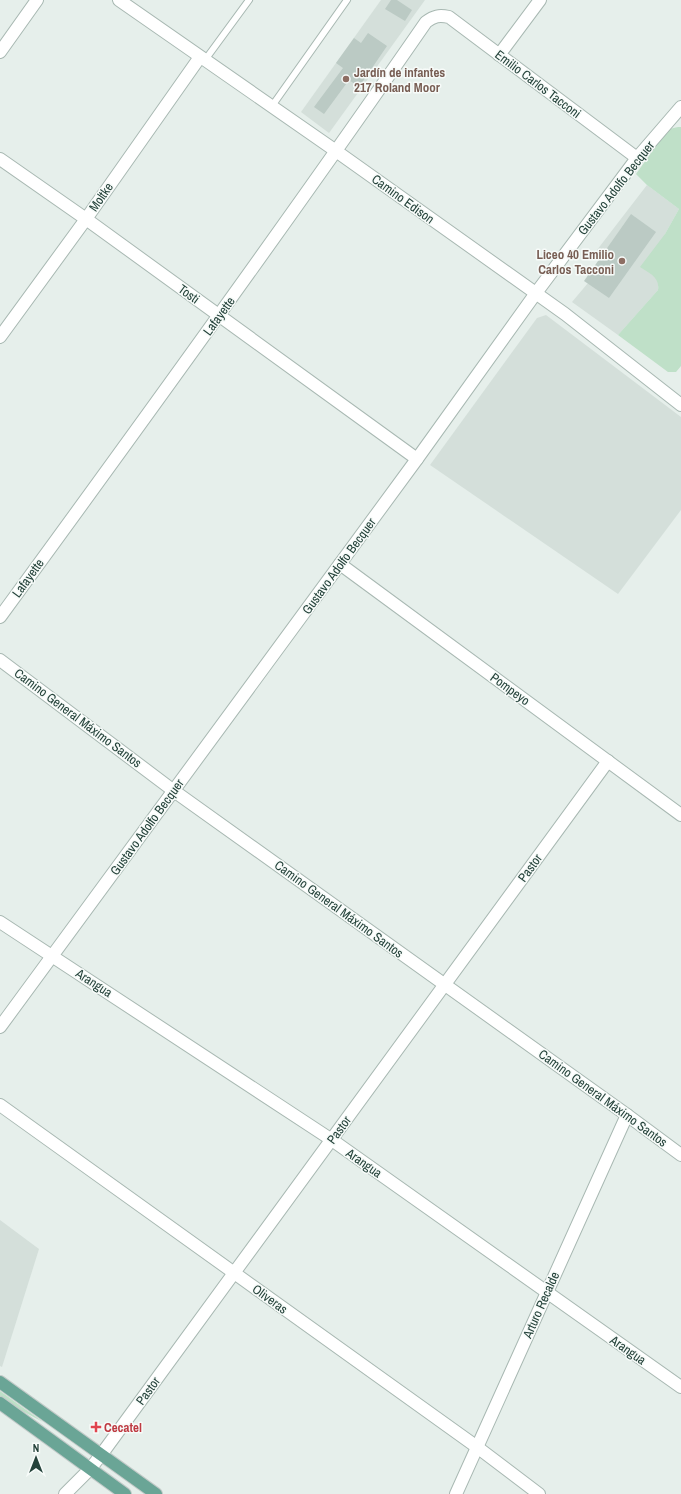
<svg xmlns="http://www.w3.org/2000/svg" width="681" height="1494" font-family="'Archivo Narrow',sans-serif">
  <rect width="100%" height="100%" fill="#e6efeb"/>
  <g fill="#d4dfda">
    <polygon points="381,0 425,0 329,133 301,112"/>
    <polygon points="647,185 679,209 665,234 656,278 658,282 658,290 618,335 572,302 588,283 603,254 597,250"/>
    <polygon points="546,315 681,417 681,510 618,594 430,465 537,318"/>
    <polygon points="0,1220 39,1249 2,1367 0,1366"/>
  </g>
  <g fill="#bfe0c8">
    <path d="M681 127V366L676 372H668L618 335 658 290C660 277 649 273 640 267L665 234 679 209 647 185 636 174 664 135C669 129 673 127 681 127Z"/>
    <polygon points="0,1391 43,1422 9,1404 0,1397"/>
  </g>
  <g fill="#bbcac4">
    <polygon points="391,0 397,0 412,10 405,21 385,9"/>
    <polygon points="368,33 387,46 359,87 349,80 324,114 314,107 343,68 336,63 354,38 361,43"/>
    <polygon points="631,214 656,232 609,298 584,281"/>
  </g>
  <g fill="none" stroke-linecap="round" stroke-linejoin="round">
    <g stroke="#a8b8b2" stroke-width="8">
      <g id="lane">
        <polyline points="205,60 249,0"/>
        <polyline points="272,106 347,0"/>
      </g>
    </g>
    <g stroke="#a8b8b2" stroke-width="14">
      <g id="street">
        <polyline points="119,0 336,151 565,314 681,405"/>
        <polyline points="0,52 37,0"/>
        <polyline points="499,55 540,0"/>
        <polyline points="0,159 86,219 417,459"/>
        <polyline points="0,337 86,219 200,57"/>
        <polyline points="340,564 681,815"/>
        <path d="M0 617C144 420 287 223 426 22 434 16 439 15 449 17L637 158"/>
        <polyline points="0,660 174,791 627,1115 681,1155"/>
        <polyline points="0,922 332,1140 681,1387"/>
        <polyline points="0,1027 417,459 536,293 637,158 681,107"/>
        <polyline points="0,1105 477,1447 539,1494"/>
        <polyline points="65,1494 90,1469 101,1455 608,761"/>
        <polyline points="456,1494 627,1115"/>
      </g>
    </g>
    <g stroke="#c2cac8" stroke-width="14">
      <g id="primary">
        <polyline points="0,1382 156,1494"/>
        <polyline points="0,1403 125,1494"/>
      </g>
    </g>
    <use href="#lane" stroke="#fff" stroke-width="6"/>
    <use href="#street" stroke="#fff" stroke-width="12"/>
    <use href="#primary" stroke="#6aa596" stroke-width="12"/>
  </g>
  <g fill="#8d6e63" stroke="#f7fbf9" stroke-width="1.5">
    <circle cx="346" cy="79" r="4"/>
    <circle cx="622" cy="261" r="4"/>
  </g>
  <path fill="#e0444e" stroke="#f7fbf9" stroke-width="1.5" d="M94 1421h4v4h4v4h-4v4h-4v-4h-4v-4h4z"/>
  <g text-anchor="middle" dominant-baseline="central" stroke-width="3" stroke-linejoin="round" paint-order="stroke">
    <g font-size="13" font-weight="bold" fill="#785e54" stroke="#f7fbf9" text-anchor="start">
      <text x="354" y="72">Jardín de infantes<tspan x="354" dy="15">217 Roland Moor</tspan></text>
      <text x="614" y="254" text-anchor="end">Liceo 40 Emilio<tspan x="614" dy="15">Carlos Tacconi</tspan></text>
    </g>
    <g font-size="13" fill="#24423a" stroke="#f7fbf9">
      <text transform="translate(538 84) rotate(37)">Emilio Carlos Tacconi</text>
      <text transform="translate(616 188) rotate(-52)">Gustavo Adolfo Becquer</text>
      <text transform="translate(101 197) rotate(-55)">Moltke</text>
      <text transform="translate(403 199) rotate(36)">Camino Edison</text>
      <text transform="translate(189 294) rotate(36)">Tosti</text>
      <text transform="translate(219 316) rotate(-54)">Lafayette</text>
      <text transform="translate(339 566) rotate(-54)">Gustavo Adolfo Becquer</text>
      <text transform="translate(28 578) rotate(-54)">Lafayette</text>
      <text transform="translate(510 689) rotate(36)">Pompeyo</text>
      <text transform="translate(78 718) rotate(37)">Camino General Máximo Santos</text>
      <text transform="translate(147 827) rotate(-54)">Gustavo Adolfo Becquer</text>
      <text transform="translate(530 868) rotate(-54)">Pastor</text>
      <text transform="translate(339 909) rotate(36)">Camino General Máximo Santos</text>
      <text transform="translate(94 983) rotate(33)">Arangua</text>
      <text transform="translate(603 1098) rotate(36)">Camino General Máximo Santos</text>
      <text transform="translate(339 1130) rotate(-54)">Pastor</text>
      <text transform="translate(364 1163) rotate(35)">Arangua</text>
      <text transform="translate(270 1299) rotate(36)">Oliveras</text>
      <text transform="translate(541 1305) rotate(-66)">Arturo Recalde</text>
      <text transform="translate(628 1350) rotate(35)">Arangua</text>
      <text transform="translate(148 1391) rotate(-54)">Pastor</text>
    </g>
    <g font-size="13" font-weight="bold" fill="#be3a42" stroke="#f7fbf9" text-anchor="start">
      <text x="104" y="1427">Cecatel</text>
    </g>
  </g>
  <g transform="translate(36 1458)" stroke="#f7fbf9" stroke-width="3" paint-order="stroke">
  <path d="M0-3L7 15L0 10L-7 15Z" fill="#24423a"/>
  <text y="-6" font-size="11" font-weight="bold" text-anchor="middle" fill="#24423a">N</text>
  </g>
</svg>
